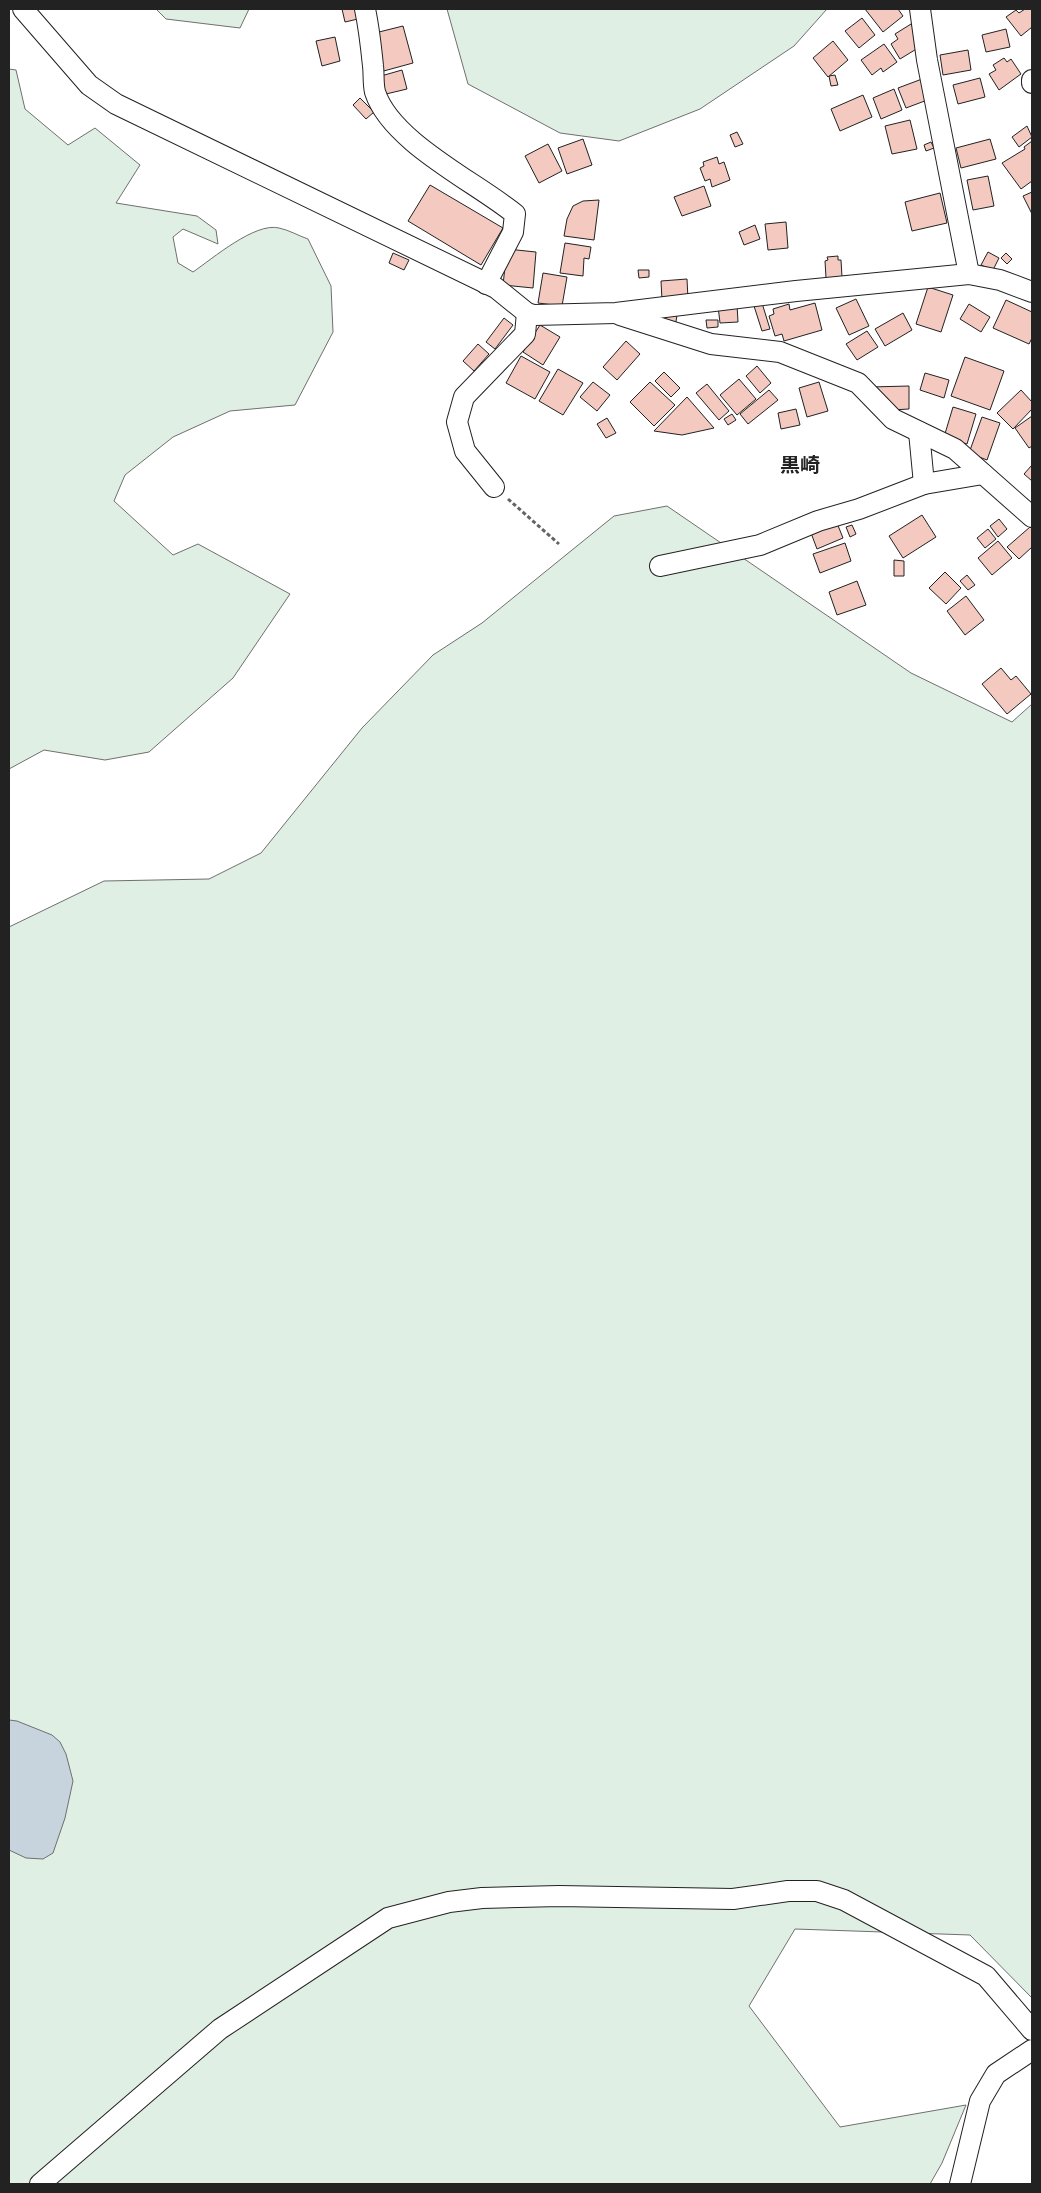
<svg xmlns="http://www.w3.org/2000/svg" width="1041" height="2193" font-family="'Noto Serif','Noto Sans JP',serif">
  <rect width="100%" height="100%" fill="#fff"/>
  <g fill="#e0efe3" stroke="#6f6f6f">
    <polygon points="156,9 249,9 240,28 166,19"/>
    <polygon points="447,9 827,9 794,46 700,109 619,141 560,133 468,84"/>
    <path d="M9 69 16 70 25 109 68 145 95 128 140 165 116 203 197 216 216 230 218 244 183 229 173 237 178 263 193 272C212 259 255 222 279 228 289 230 299 236 308 239L331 286 333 332 295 405 230 411 173 437 125 475 114 501 173 555 198 544 290 594 233 678 149 752 105 760 44 750 9 769Z"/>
    <polygon points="667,506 911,673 1012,722 1032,704 1032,1998 970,1935 795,1929 749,2006 840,2127 966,2105 942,2163 930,2184 9,2184 9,927 104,881 209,879 261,853 362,728 433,655 482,623 614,516"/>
  </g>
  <polygon fill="#c7d3dd" stroke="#6f6f6f" points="9,1720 17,1721 52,1735 60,1742 66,1754 73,1781 65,1818 53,1853 43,1859 26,1858 9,1850"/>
  <g fill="#f3c9c0" stroke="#222">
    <polygon points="342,9 356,9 358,19 345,22"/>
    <polygon points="865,9 898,9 903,16 883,32"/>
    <polygon points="1025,9 1032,9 1032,27 1021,36 1006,17 1016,10 1019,13"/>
    <polygon points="862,18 875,35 859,48 845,31"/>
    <polygon points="911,24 923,45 900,59 891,44 898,39 895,34"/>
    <polygon points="403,26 413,63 380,72 375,33"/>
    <polygon points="1006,29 1010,47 986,52 982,35"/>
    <polygon points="335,37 340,61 322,66 316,41"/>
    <polygon points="833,41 848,60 828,77 813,58"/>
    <polygon points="884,44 897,62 883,72 881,68 872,75 861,60"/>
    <polygon points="968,50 971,70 943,75 940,55"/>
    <polygon points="1004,58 1007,62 1011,59 1021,74 999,90 989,74 996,70 993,65"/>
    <polygon points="402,70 407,89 386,94 381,76"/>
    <polygon points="835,75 838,85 831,86 829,76"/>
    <polygon points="980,78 985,97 958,104 953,85"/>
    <polygon points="922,79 930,99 906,108 898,88"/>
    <polygon points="894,89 902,110 881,119 873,98"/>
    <polygon points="863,95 872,117 840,131 831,109"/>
    <polygon points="360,98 374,112 366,119 353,105"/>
    <polygon points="910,120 917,149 892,154 885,126"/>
    <polygon points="1027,126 1032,137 1019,147 1012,137"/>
    <polygon points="737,132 743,144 735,147 730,135"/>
    <polygon points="583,139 592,165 567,174 558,148"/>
    <polygon points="990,139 996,159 961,168 956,148"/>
    <polygon points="1032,141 1032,181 1021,189 1002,163 1025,149 1024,147"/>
    <polygon points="931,142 934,148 926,151 924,145"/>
    <polygon points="548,144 562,171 539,183 525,156"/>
    <polygon points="717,157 719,164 724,162 730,180 712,187 710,179 705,181 700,168 704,166 703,162"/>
    <polygon points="988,176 994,206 973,210 967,180"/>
    <polygon points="430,185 503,228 481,265 408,221"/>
    <polygon points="704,186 711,206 682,216 674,197"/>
    <polygon points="1032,192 1032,214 1023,196"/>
    <polygon points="940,193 947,223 912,231 905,202"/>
    <polygon points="599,200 594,240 564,236 567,219 573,206 583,201"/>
    <polygon points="786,222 788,248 768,250 765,224"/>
    <polygon points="755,225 760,239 744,245 739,232"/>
    <polygon points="565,243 591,247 589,259 584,258 583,276 560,273"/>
    <polygon points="507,249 536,252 533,288 503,285"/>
    <polygon points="988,252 999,258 993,270 981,265"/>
    <polygon points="393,253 409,260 404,270 389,263"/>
    <polygon points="1006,253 1012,259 1007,264 1001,258"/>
    <polygon points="838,256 838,260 841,260 842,277 826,278 825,261 828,260 827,257"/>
    <polygon points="638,270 649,270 649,277 639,278"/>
    <polygon points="543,273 567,277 562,306 538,303"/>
    <polygon points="687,279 688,299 662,300 661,281"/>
    <polygon points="928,287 953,295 941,332 916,324"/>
    <polygon points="856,299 869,326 849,335 836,308"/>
    <polygon points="1006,300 1032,312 1032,338 1029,344 993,328"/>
    <polygon points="762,303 770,329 762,331 754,306"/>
    <polygon points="815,303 822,330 784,341 782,334 775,336 769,316 774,314 773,309 789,304 790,310"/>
    <polygon points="969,304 990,317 981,332 960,319"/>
    <polygon points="737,305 738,322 720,323 718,306"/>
    <polygon points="656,313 677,315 675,328 655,326"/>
    <polygon points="903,313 912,330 885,346 875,329"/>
    <polygon points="504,318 513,325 495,349 486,342"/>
    <polygon points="706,320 718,320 718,327 707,328"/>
    <polygon points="540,325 560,337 543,365 523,352"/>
    <polygon points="867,331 878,347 857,360 846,344"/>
    <polygon points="626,341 640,354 617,380 603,367"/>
    <polygon points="478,344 489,354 474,371 463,361"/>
    <polygon points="521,356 550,372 535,399 506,383"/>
    <polygon points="965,357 1004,371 990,410 951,396"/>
    <polygon points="757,366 771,383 760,393 746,376"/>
    <polygon points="558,369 583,383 563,415 539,401"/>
    <polygon points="664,372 680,388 671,397 655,381"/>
    <polygon points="925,373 949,380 944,398 920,390"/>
    <polygon points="739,379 756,399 737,415 720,395"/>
    <polygon points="593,382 610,395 597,411 580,397"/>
    <polygon points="650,382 675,405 654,426 630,402"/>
    <polygon points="819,382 828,411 807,417 799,388"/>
    <polygon points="707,384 729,411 719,420 696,393"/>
    <polygon points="909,386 909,409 892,410 870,387"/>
    <polygon points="769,390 778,400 748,424 740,414"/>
    <polygon points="1021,390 1032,402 1032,409 1013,429 997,413"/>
    <polygon points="687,397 714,428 682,435 654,431"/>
    <polygon points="953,407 976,414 967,444 944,437"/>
    <polygon points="796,409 800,425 781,429 778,413"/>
    <polygon points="732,414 736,420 728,425 724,419"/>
    <polygon points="1032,416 1032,446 1029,448 1015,428"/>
    <polygon points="982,417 1000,423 987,460 969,453"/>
    <polygon points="607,418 616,433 606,438 597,424"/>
    <polygon points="1032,465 1032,481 1024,474"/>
    <polygon points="922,515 936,537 903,558 889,536"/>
    <polygon points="999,519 1007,529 998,537 990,526"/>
    <polygon points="837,523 843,538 817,549 811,533"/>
    <polygon points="852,525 856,534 850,537 846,527"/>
    <polygon points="1030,527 1032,529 1032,547 1019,559 1007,547"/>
    <polygon points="988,529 996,539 985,548 977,538"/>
    <polygon points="998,541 1012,558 992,575 978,558"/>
    <polygon points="845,543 851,561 820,573 813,554"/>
    <polygon points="894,560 904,561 904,576 894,576"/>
    <polygon points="945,572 961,588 946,604 929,588"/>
    <polygon points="967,575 975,585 968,590 960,581"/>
    <polygon points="857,581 866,605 837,615 829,592"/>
    <polygon points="966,596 984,620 965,635 947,611"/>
    <polygon points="1001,668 1011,680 1016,676 1031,694 1007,714 982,684"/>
  </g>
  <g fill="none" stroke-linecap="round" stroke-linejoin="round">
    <g stroke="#222" stroke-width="22">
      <g id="minor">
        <polyline points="23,9 89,85 116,104 496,288 527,313 534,315 616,313 796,291 969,274 1000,280 1032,292"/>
        <path d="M365 9C369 28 371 46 373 66 374 74 373 84 375 92 391 142 476 182 515 214L513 232 486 284"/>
        <polyline points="920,9 927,60 969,274"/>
        <polyline points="1032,80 1032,83"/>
        <polyline points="620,315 711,344 780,352 858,383 893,419 955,449 1032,517"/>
        <polyline points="919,432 924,484"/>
        <polyline points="494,487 465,451 457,422 464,397 525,334 527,313"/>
        <polyline points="660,566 760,545 818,521 859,509 924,484 983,474"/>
        <polyline points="40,2184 220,2029 388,1918 449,1902 482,1898 559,1896 733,1899 788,1891 817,1891 844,1900 986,1976 1032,2030"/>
        <polyline points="960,2184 980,2101 996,2074 1032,2050"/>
      </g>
    </g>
    <polyline stroke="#646464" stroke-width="3" stroke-dasharray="4 2.5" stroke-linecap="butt" points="508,499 559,544"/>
    <use href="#minor" stroke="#fff" stroke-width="20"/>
  </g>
  <g text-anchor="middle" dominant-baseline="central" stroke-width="4" stroke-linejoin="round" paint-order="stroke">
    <g font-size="20" font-weight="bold" fill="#222" stroke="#fff">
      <text x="800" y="464">黒崎</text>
    </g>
  </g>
  <rect width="1041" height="2193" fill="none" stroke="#222222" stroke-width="20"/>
</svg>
